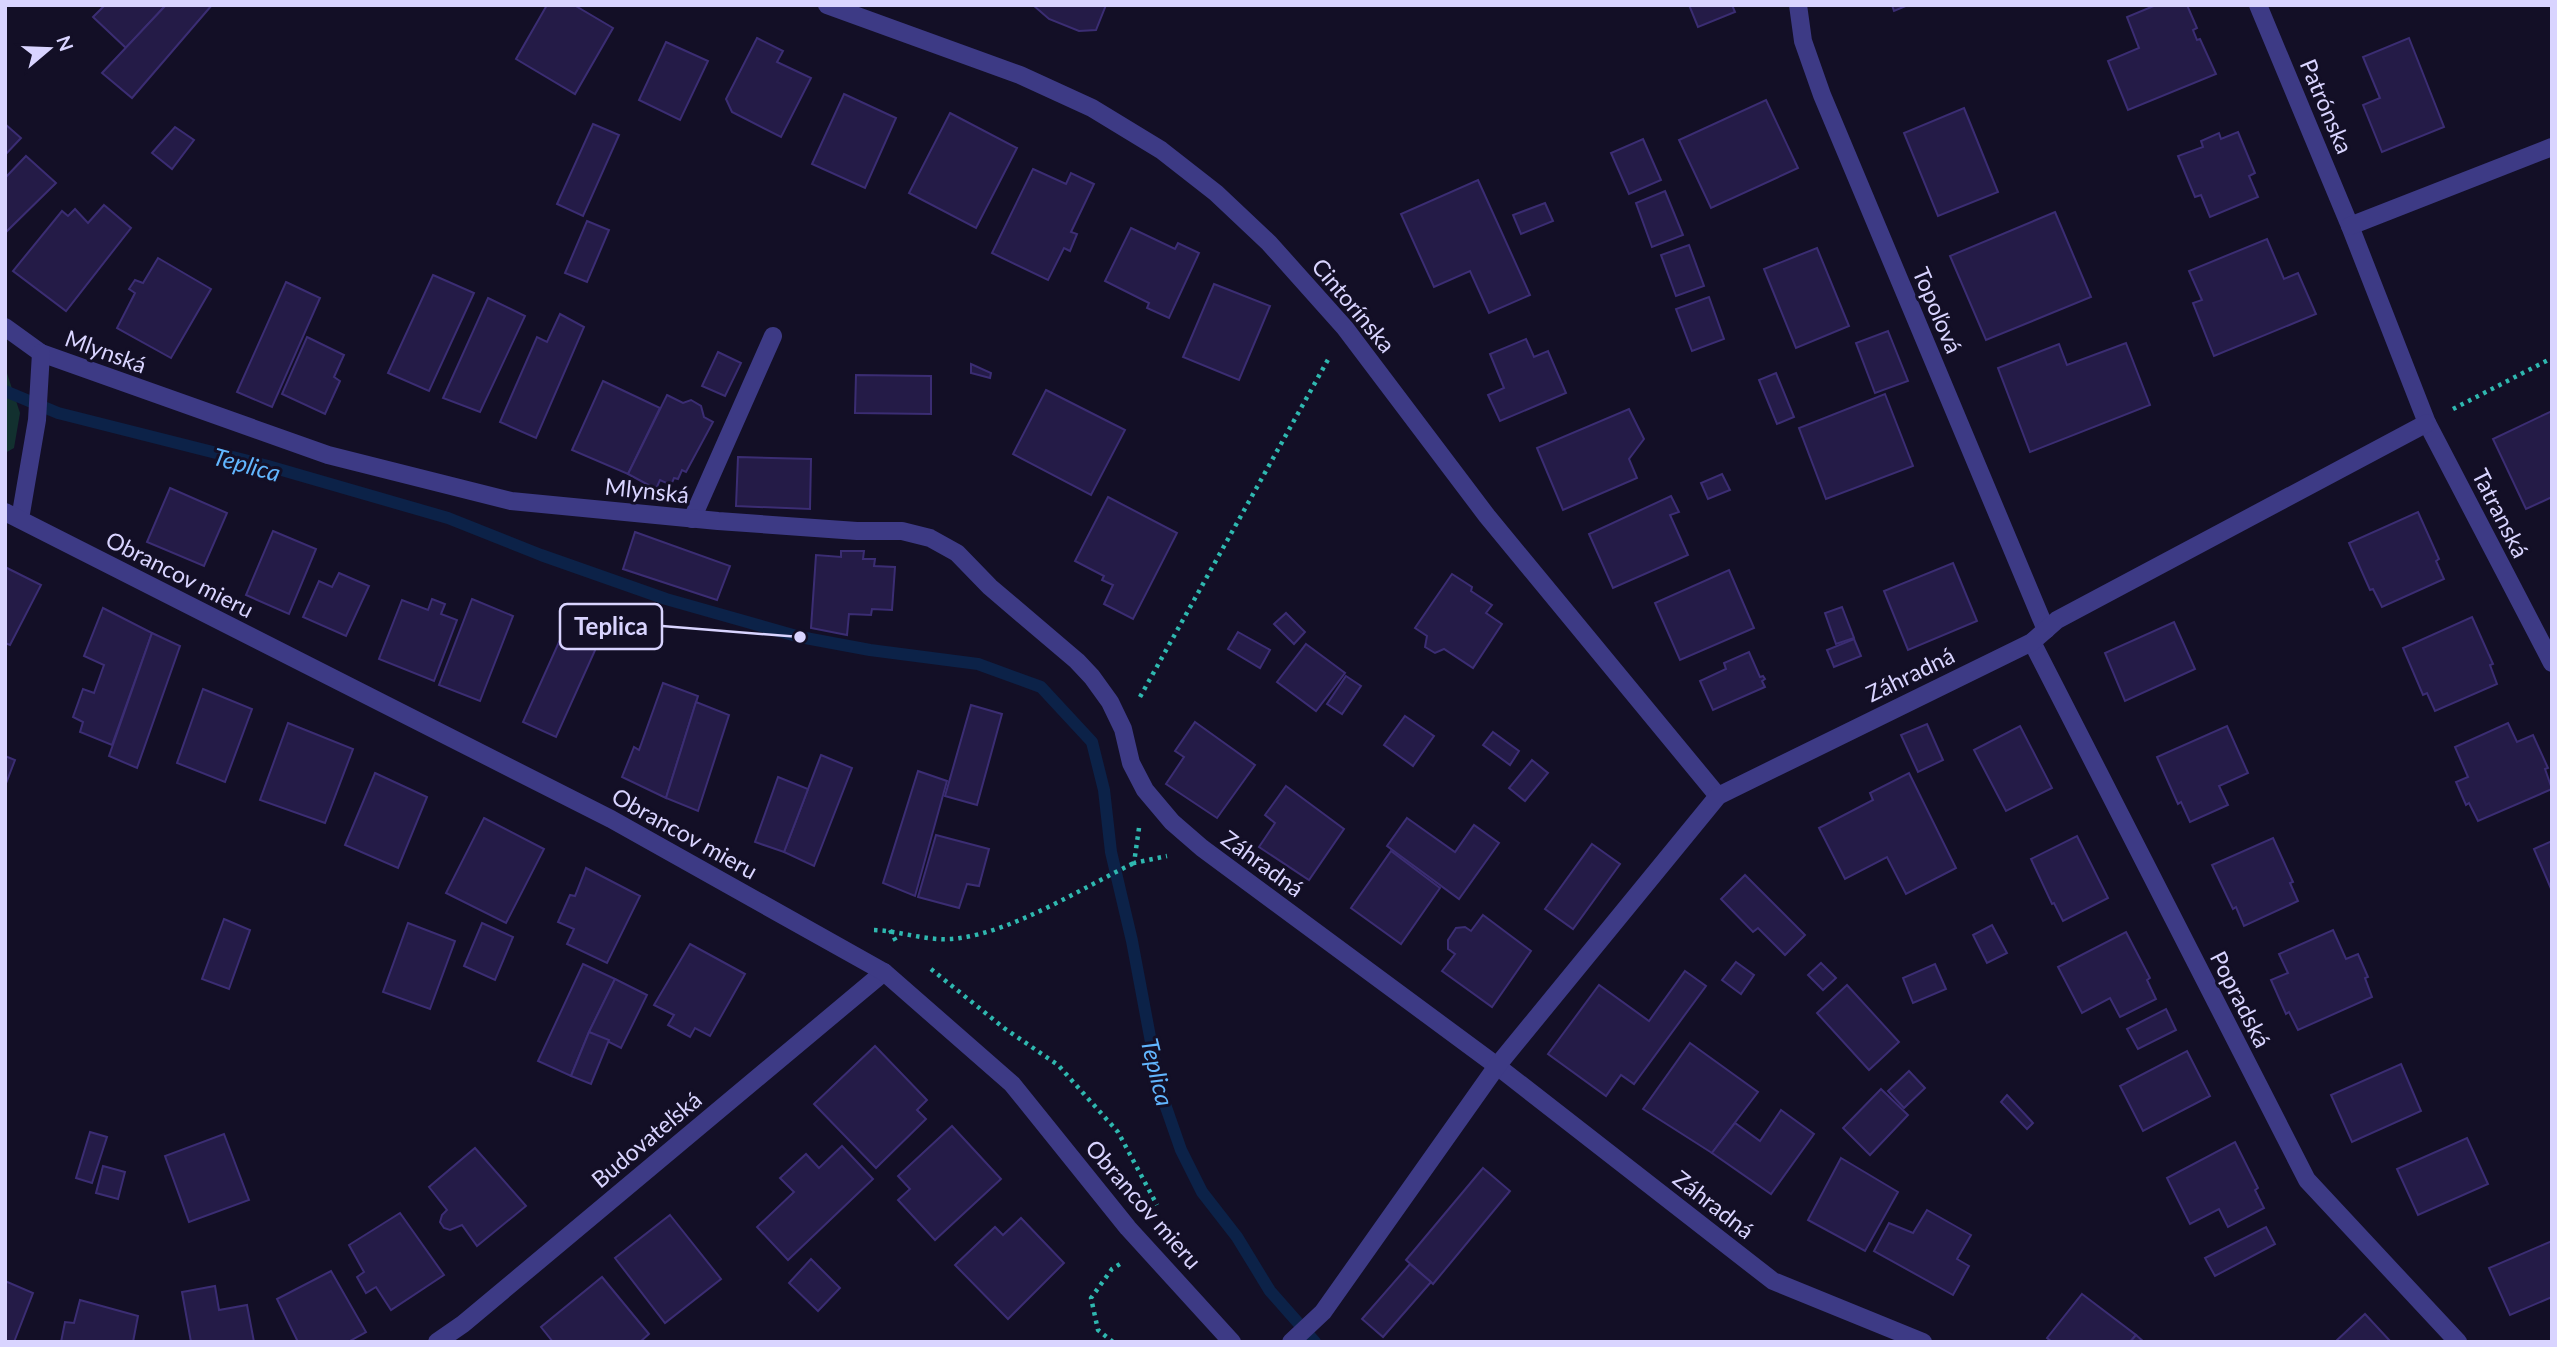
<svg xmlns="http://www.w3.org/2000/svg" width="2557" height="1347" font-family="Lato,sans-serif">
  <rect width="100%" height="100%" fill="#130f26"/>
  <polygon fill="#12302f" points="5,367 20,413 14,448 5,453"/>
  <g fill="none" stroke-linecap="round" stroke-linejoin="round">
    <polyline stroke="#0c2248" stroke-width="12" points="5,391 58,413 268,466 448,518 541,555 666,599 800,637 870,650 978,664 1041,687 1092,742 1104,790 1111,852 1132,941 1160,1090 1181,1150 1202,1192 1237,1237 1270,1291 1315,1342"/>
  </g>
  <g fill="#241b47" stroke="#3b2d73" stroke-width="2">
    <polygon points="105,5 166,5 126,48 93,17"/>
    <polygon points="166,5 212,5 132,98 102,73"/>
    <polygon points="547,5 574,5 613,28 575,94 516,59"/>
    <polygon points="1033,5 1106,5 1096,30 1079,31 1049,19"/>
    <polygon points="1689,5 1732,5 1735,12 1698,27"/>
    <polygon points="1892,5 1908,5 1894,11"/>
    <polygon points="2156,5 2187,5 2197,28 2193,30 2197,40 2200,39 2216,74 2128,110 2108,61 2139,48 2127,17"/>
    <polygon points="757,38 783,51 777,62 811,78 781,137 732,112 726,99"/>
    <polygon points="2409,38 2444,127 2382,152 2363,105 2380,98 2363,57"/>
    <polygon points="666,42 708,61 680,120 639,100"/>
    <polygon points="844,94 896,118 865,188 812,164"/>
    <polygon points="1766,100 1798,168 1711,208 1679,140"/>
    <polygon points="1964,108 1998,192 1938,216 1904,133"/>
    <polygon points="950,113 1017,148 976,228 909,193"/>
    <polygon points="5,124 21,138 5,155"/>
    <polygon points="593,124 619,135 583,216 557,204"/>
    <polygon points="175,127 194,140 172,169 152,153"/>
    <polygon points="2238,132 2255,173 2249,176 2258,197 2210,217 2201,195 2195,197 2178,156 2203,147 2201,141 2219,133 2221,139"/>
    <polygon points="1643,139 1661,180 1629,194 1611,153"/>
    <polygon points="26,156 56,183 5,233 5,178"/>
    <polygon points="1033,169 1066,184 1071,173 1094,184 1071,232 1077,234 1070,251 1064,248 1048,280 992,253"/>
    <polygon points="1478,180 1530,295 1489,313 1470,271 1434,287 1401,214"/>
    <polygon points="1665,191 1683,235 1652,247 1636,203"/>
    <polygon points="1545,203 1553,221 1521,234 1513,215"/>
    <polygon points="104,205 131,228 66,311 13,271 62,211 68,216 75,209 88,223"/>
    <polygon points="2055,212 2091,297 1986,340 1950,256"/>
    <polygon points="587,221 609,230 587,282 565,273"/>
    <polygon points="1131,228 1175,249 1178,243 1199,253 1169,318 1147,308 1149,303 1105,281"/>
    <polygon points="2267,239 2284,279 2298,273 2316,314 2214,356 2193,303 2202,300 2189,271"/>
    <polygon points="1689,245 1704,286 1676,296 1661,255"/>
    <polygon points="1817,248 1849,326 1796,348 1764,269"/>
    <polygon points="158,258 211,289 171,358 117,328 135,293 129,289 135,280 143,283"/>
    <polygon points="433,275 474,293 429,391 388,373"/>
    <polygon points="286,282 320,298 272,407 237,392"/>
    <polygon points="1214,284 1270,306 1239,380 1183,357"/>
    <polygon points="1709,297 1724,339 1692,351 1676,309"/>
    <polygon points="488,298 525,316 480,412 443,398"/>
    <polygon points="560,314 584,327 536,438 500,422 537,337 547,342"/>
    <polygon points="1888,331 1908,381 1875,393 1856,343"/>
    <polygon points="307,337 344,355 334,377 340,381 325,414 282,394"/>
    <polygon points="1526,339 1534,357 1548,351 1566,393 1500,421 1488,395 1504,388 1490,354"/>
    <polygon points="2126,343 2150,405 2030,452 1998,368 2059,344 2067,365"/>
    <polygon points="718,352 741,363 725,396 702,386"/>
    <polygon points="971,364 991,373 990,378 971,373"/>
    <polygon points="1776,373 1794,417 1777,424 1759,380"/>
    <polygon points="856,375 931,376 931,414 855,413"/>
    <polygon points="603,381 660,408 628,474 572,450"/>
    <polygon points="1046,390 1125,430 1091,495 1013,454"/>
    <polygon points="1885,394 1913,466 1826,499 1799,428"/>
    <polygon points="667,395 683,403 691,400 701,406 704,417 713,422 686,472 682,470 678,479 674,478 671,485 660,480 656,489 628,474"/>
    <polygon points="1629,409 1644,439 1629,459 1637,478 1563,510 1537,448"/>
    <polygon points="2552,411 2552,497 2526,509 2493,439"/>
    <polygon points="738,457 811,459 810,509 736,506"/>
    <polygon points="1722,474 1730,490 1708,499 1701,483"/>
    <polygon points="170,488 227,513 204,566 147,542"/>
    <polygon points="1671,496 1679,512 1670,515 1688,555 1613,588 1589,534"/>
    <polygon points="1108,497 1177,533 1133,619 1104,604 1113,585 1102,580 1104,576 1075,561"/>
    <polygon points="2418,512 2439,559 2436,561 2444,579 2382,607 2373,589 2370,590 2349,543"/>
    <polygon points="273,531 316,549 289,614 246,595"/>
    <polygon points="635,532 730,566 717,600 623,569"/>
    <polygon points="841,551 864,551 863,559 875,559 874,566 895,567 892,610 872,609 871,615 849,614 847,635 811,628 816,555 841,557"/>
    <polygon points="1953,563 1977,621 1908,650 1884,591"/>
    <polygon points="5,567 41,585 10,645 5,643"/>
    <polygon points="1729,570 1754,628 1680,660 1655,603"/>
    <polygon points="339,573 369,586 346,636 303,617 319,581 332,587"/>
    <polygon points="1452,574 1472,587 1471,591 1492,605 1486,613 1502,624 1473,668 1444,649 1435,653 1425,647 1427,636 1415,628"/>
    <polygon points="432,599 445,604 441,614 457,620 434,681 379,659 402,600 428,610"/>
    <polygon points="472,599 513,616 480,701 439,685"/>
    <polygon points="1842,607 1854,638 1836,644 1825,613"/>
    <polygon points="103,608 152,633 112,745 80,732 83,722 73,717 83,689 94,693 104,665 84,656"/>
    <polygon points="1286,613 1305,632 1294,644 1274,624"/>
    <polygon points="2472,617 2493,664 2490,665 2497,684 2435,711 2427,693 2423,695 2403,648"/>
    <polygon points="568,622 601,637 556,737 523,722"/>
    <polygon points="2174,622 2195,669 2125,701 2105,653"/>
    <polygon points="1238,632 1270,650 1260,668 1228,649"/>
    <polygon points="152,633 180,646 137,768 109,756"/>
    <polygon points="1854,639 1861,656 1834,667 1827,650"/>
    <polygon points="1306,644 1345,673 1316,711 1277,682"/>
    <polygon points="1749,652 1760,677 1763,676 1765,679 1762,681 1765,687 1713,710 1700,681 1726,669 1724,663"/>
    <polygon points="1346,676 1361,686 1342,714 1327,704"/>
    <polygon points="663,683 698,696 666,798 622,777 634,747 639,750"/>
    <polygon points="203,689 252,709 225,782 177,763"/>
    <polygon points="696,702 729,715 698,811 666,798"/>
    <polygon points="971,705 1002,714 977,805 945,796"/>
    <polygon points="1405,716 1434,736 1413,766 1384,745"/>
    <polygon points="1195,722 1255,765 1217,818 1166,784 1184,757 1175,751"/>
    <polygon points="288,723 353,749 325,823 260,800"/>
    <polygon points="2508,723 2517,742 2533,735 2548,768 2545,769 2552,789 2478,821 2469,803 2466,805 2456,782 2468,777 2455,747"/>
    <polygon points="1927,724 1943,760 1918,772 1901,735"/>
    <polygon points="2020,726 2052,788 2006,811 1974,750"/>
    <polygon points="2227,726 2248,773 2219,786 2228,805 2190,822 2181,802 2178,804 2157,757"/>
    <polygon points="1493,732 1519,751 1510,765 1483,745"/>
    <polygon points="821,755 852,768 814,866 784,852"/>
    <polygon points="5,756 15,760 5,786"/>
    <polygon points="1532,760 1548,773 1525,801 1509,788"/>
    <polygon points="918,771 947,781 915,896 883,883"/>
    <polygon points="375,773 427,797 398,868 345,845"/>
    <polygon points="1909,773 1956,868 1906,894 1887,857 1845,879 1819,828 1873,800 1870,793"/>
    <polygon points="778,777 808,789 784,852 755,842"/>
    <polygon points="1286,786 1344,829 1309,880 1259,847 1275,823 1265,815"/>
    <polygon points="484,818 544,849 506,923 446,893"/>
    <polygon points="1407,818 1455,852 1474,825 1499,843 1459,899 1387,846"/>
    <polygon points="936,835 989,849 979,886 967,884 959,908 918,897"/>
    <polygon points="2077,836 2108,898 2063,921 2054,903 2052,904 2031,859"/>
    <polygon points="2273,838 2293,882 2290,883 2298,901 2244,926 2236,907 2233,909 2212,865"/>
    <polygon points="2552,841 2552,891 2534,849"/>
    <polygon points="1592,844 1620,864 1573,929 1545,909"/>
    <polygon points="1391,851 1440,888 1401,944 1351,908"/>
    <polygon points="586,868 640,896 607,963 567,944 574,929 558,922 570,895 575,896"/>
    <polygon points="1745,875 1805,935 1785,955 1758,928 1753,932 1721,899"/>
    <polygon points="1483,915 1531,951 1492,1007 1442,971 1455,954 1448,949 1448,940 1456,928 1465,927 1471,931"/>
    <polygon points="224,919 250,930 229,989 202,979"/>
    <polygon points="408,923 455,941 430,1009 383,992"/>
    <polygon points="482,923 513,937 495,980 464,966"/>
    <polygon points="1992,925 2007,953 1987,963 1973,935"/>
    <polygon points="2333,930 2346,959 2358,954 2368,977 2365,978 2372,997 2298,1030 2289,1012 2286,1014 2271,980 2288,973 2279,954"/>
    <polygon points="2126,932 2150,978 2147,980 2156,999 2120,1017 2110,998 2082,1013 2058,967"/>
    <polygon points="690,944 745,974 710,1036 695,1028 690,1037 668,1025 674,1015 654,1005"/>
    <polygon points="1736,962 1754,975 1741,994 1722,980"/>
    <polygon points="1821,963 1836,978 1823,990 1808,975"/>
    <polygon points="583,964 615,979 589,1032 571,1076 538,1061"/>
    <polygon points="1935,964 1946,989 1913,1003 1903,978"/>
    <polygon points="1685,971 1706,986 1634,1084 1621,1075 1606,1096 1548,1054 1599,985 1649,1021"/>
    <polygon points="615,979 647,995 621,1048 589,1032"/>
    <polygon points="1847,985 1899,1042 1869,1070 1817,1013"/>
    <polygon points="2166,1009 2176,1030 2138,1049 2127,1029"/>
    <polygon points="589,1032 609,1040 591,1084 571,1076"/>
    <polygon points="1690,1043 1758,1092 1712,1153 1643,1109"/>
    <polygon points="875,1046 927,1100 917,1110 926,1119 876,1168 814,1104"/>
    <polygon points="2187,1051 2210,1096 2143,1131 2120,1086"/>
    <polygon points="2401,1064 2421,1111 2352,1142 2331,1095"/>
    <polygon points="1909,1071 1925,1088 1904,1108 1888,1091"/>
    <polygon points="1881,1089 1908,1115 1870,1155 1843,1128"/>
    <polygon points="2007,1095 2033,1123 2027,1129 2001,1102"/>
    <polygon points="1781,1110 1814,1134 1771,1194 1712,1153 1735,1123 1760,1141"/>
    <polygon points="952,1126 1001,1179 935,1240 898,1200 910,1189 898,1176"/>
    <polygon points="90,1132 107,1137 92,1183 76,1178"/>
    <polygon points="224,1134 249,1200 189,1222 165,1156"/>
    <polygon points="2467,1138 2488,1184 2418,1215 2397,1169"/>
    <polygon points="2235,1142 2258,1188 2255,1190 2264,1208 2228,1227 2219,1209 2190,1224 2167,1178"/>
    <polygon points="842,1146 873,1179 788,1260 757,1227 794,1192 780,1178 806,1154 819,1168"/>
    <polygon points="475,1148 526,1206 477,1246 462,1225 450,1230 444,1228 440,1222 442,1215 447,1210 429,1187"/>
    <polygon points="1841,1158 1898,1192 1865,1251 1808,1220"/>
    <polygon points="103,1166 125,1172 118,1199 96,1193"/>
    <polygon points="1483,1168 1510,1191 1433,1284 1406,1260"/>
    <polygon points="1927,1210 1971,1235 1957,1259 1969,1266 1953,1295 1874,1251 1889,1223 1913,1233"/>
    <polygon points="400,1213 444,1275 391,1310 376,1287 366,1293 357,1277 364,1272 349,1245"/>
    <polygon points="670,1215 721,1279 665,1323 615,1258"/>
    <polygon points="1021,1218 1064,1263 1008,1319 955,1265 995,1227 1003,1235"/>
    <polygon points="2266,1227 2275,1244 2215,1276 2205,1258"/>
    <polygon points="2552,1241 2552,1297 2510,1315 2489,1268"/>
    <polygon points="811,1259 840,1288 818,1311 789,1283"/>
    <polygon points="1410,1264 1431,1282 1383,1337 1362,1319"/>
    <polygon points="331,1271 366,1332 348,1342 298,1342 277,1299"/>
    <polygon points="602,1277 649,1334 640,1342 553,1342 541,1327"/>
    <polygon points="5,1281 33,1293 14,1342 5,1342"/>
    <polygon points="215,1286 219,1310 247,1305 254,1342 191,1342 182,1292"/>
    <polygon points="2082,1294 2136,1335 2130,1342 2052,1342 2047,1338"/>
    <polygon points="80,1300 138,1316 133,1342 61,1342 65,1322 74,1323"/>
    <polygon points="2365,1314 2391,1342 2335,1342"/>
    <polygon points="2136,1335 2144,1342 2130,1342"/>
  </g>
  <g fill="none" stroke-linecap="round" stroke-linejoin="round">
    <g stroke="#2fb8b0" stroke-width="4.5" stroke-dasharray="3.5 5" stroke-linecap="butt">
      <polyline points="2453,409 2552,358"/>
      <polyline points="1140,697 1330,356"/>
      <polyline points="1139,828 1134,863 1167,856"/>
      <path d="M874 930C903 931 930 943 960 938 1016 930 1082 888 1134 863"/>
      <polyline points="890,930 898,945"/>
      <polyline points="931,969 1004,1028 1058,1065 1118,1132 1157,1205"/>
      <polyline points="1113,1342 1098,1330 1091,1298 1112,1269 1120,1264"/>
    </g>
    <polyline stroke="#3d3a85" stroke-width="18" points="692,519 773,336"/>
    <g stroke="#3d3a85" stroke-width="18">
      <polyline points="827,5 1020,75 1092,108 1161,150 1216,193 1269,243 1345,328 1487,516 1718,796"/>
      <polyline points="1798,5 1803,41 1822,95 2046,630"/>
      <polyline points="2258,5 2350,226 2427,423 2552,663"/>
      <polyline points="2350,226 2552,147"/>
      <polyline points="5,327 41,353 328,455 511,501 718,521 857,531 902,531 930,538 957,553 990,587 1077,661 1092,677 1110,702 1123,729 1131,763 1145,790 1172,822 1202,848 1497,1066 1773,1281 1923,1342"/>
      <polyline points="20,519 37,420 41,353"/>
      <polyline points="2032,642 2307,1180 2458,1342"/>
      <polyline points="437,1342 463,1324 884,972"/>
      <polyline points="1291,1342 1323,1312 1497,1066 1718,796 2032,642 2057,620 2427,423"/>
    </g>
    <polyline stroke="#3d3a85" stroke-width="18" points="5,512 611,819 884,972 1012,1084 1128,1228 1232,1342"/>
  </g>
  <g text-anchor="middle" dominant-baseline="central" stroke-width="6" stroke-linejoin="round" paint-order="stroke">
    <g font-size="23" fill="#d9d4ff" stroke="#130f26">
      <text transform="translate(2327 106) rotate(67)">Patrónska</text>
      <text transform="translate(1354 305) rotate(50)">Cintorínska</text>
      <text transform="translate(1938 310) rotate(67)">Topoľová</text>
      <text transform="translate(106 351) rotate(20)">Mlynská</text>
      <text transform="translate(647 490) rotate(6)">Mlynská</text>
      <text transform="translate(2501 513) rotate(63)">Tatranská</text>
      <text transform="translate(180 574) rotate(27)">Obrancov mieru</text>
      <text transform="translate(1910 674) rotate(-26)">Záhradná</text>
      <text transform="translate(685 833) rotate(29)">Obrancov mieru</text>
      <text transform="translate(1263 863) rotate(36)">Záhradná</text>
      <text transform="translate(2241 999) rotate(63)">Popradská</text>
      <text transform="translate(646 1139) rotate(-40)">Budovateľská</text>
      <text transform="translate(1144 1204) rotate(49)">Obrancov mieru</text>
      <text transform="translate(1714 1204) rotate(38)">Záhradná</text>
    </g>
    <g font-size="24" font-style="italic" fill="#62b6ff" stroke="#130f26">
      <text transform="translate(247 464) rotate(15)">Teplica</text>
      <text transform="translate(1158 1072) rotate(76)">Teplica</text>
    </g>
  </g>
  <path fill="none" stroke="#d9d4ff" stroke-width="2.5" d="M800 637L662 626"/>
  <circle fill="#d9d4ff" stroke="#130f26" stroke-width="2.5" cx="800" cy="637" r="7"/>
  <rect fill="#130f26" stroke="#d9d4ff" stroke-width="2.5" x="560" y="604" width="102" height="45" rx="7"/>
  <g font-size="24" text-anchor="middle" font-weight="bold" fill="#d9d4ff">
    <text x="611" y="635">Teplica</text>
  </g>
  <rect width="2557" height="1347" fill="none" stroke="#d9d4ff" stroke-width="14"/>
  <g transform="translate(49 49) rotate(71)" stroke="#130f26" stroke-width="5" paint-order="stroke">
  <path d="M0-5L12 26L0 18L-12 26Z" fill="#d9d4ff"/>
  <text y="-10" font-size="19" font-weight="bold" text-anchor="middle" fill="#d9d4ff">N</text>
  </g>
</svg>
